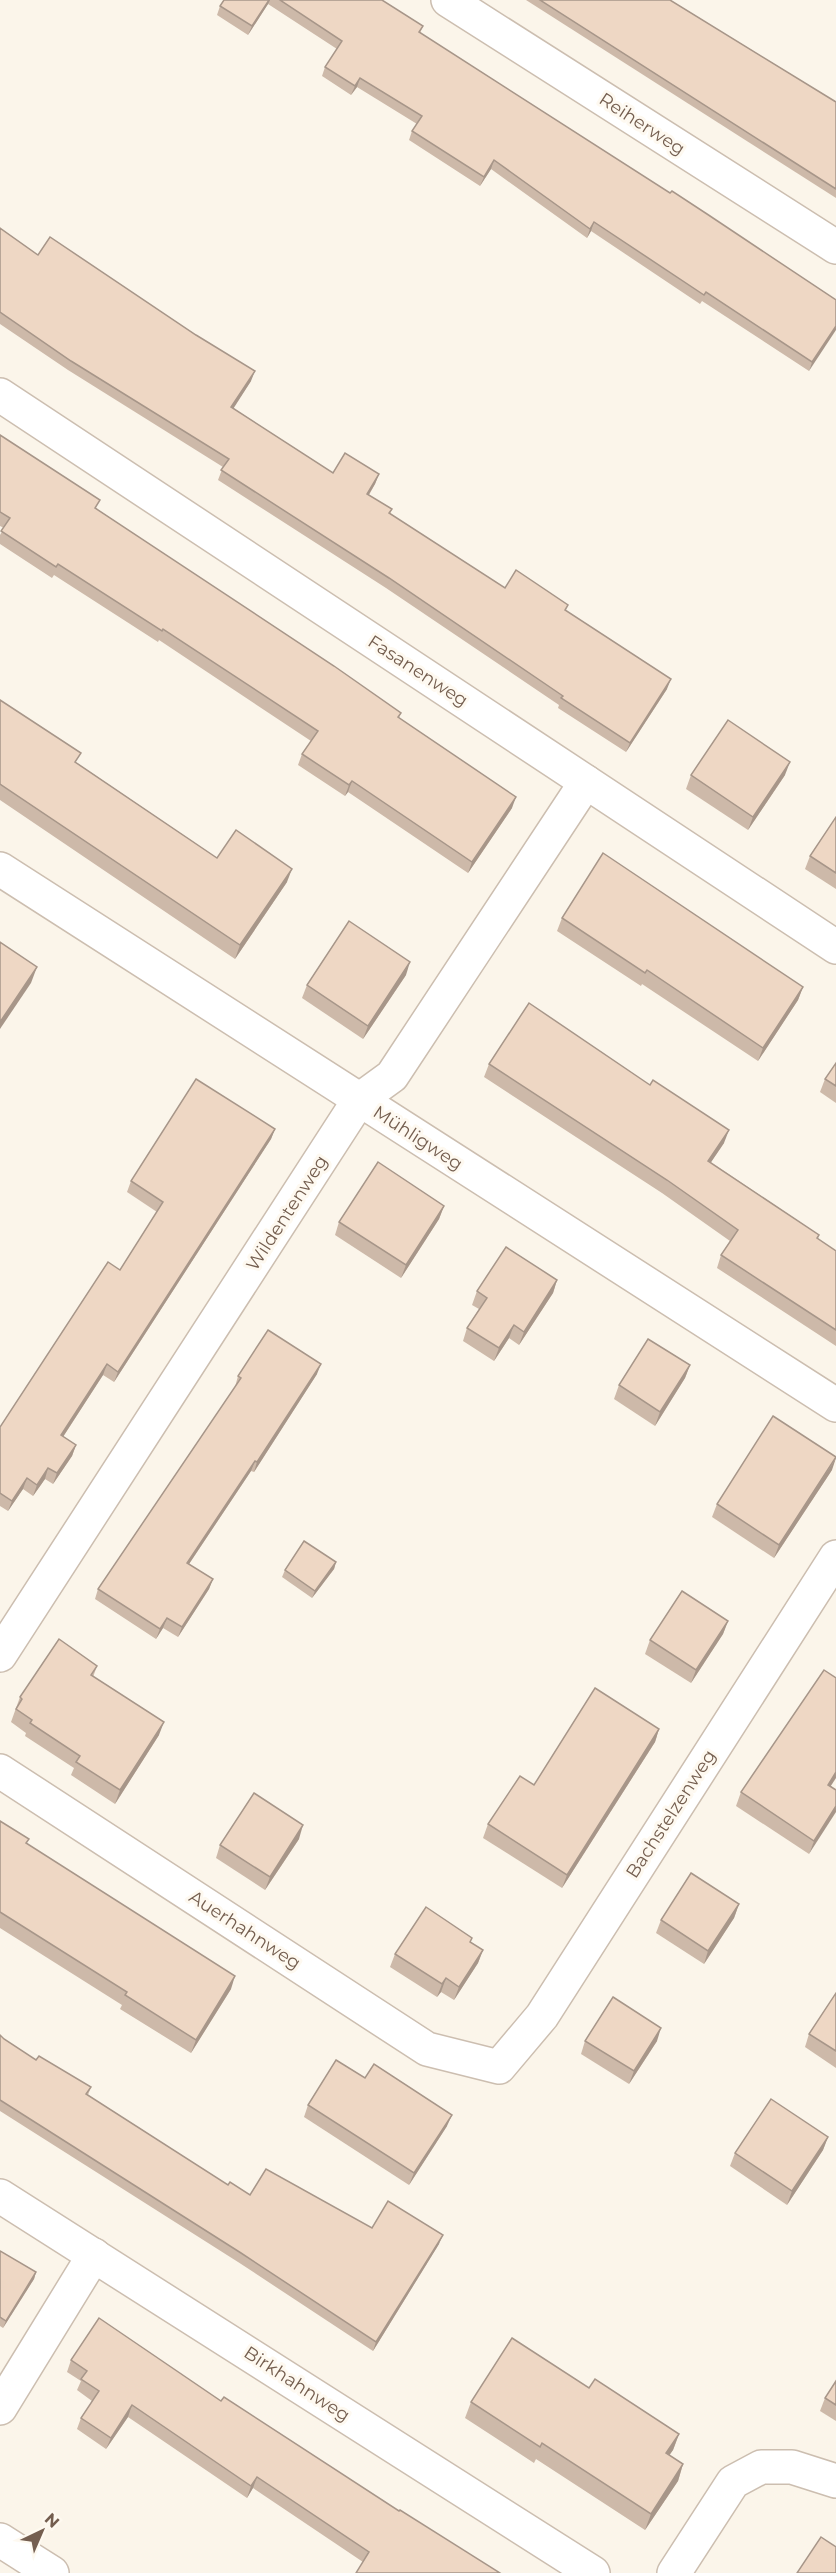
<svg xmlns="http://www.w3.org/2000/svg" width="836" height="2573" font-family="Montserrat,sans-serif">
  <rect width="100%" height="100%" fill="#fbf5ea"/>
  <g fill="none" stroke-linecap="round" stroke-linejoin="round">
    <g stroke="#ccbeb0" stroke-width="36">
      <g id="street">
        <polyline points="448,0 836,247"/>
        <polyline points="0,395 836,947"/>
        <polyline points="0,869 836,1405"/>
        <polyline points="0,1655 359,1100 392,1076 586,782"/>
        <polyline points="0,1771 427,2049 499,2067 542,2016 836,1557"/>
        <polyline points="0,2196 593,2573"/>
        <polyline points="0,2408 94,2255"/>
        <polyline points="0,2540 52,2573"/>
        <polyline points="674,2573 733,2482 761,2467 792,2467 836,2481"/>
      </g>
    </g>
    <use href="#street" stroke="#fff" stroke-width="33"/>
  </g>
  <g fill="#cdb9a9">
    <polygon points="224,0 382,0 423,26 420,33 836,300 809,371 702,301 700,304 591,231 587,238 491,169 480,186 409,140 412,131 417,124 357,87 351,95 322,76 325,67 337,49 268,4 248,35 217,15 220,6"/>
    <polygon points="526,0 670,0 836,102 836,198"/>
    <polygon points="0,228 38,255 251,381 233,408 333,473 379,474 375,484 369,495 392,509 390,514 505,588 566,611 667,689 626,752 558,708 559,705 386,588 218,480 223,467 68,370 0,324"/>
    <polygon points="0,435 97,509 401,713 399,718 512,808 468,873 348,792 345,796 298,765 302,754 311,741 159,640 158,642 54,575 52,578 0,544 0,535 4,528 0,526"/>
    <polygon points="0,700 77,763 217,858 287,882 235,959 0,800"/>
    <polygon points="691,775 785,775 748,830 686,789"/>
    <polygon points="836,817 836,889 805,869 810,856"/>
    <polygon points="562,918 803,987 798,1000 758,1061 642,984 641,986 557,931"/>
    <polygon points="406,975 363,1039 302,998 307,985"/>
    <polygon points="836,1063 836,1103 820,1092 825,1079"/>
    <polygon points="489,1064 724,1143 711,1162 819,1235 818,1239 836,1251 836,1346 717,1268 721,1255 730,1241 662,1193 484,1077"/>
    <polygon points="275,1129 271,1139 114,1382 103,1375 63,1437 76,1445 72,1456 53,1484 45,1479 33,1496 23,1489 8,1511 0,1506 0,1427 120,1270 157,1212 127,1192 131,1181"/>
    <polygon points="444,1206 439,1219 401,1278 335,1235 339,1222"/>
    <polygon points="557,1280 553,1293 519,1345 509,1338 494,1361 463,1341 467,1328 479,1309 472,1305 477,1291"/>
    <polygon points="690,1365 685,1378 655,1426 614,1399 619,1385"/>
    <polygon points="317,1374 254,1472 251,1471 189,1564 213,1579 209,1589 178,1637 163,1628 156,1639 95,1599 98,1589 235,1387 238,1376"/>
    <polygon points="832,1470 774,1558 712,1517 717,1504"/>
    <polygon points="336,1562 334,1569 312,1598 282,1577 285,1570"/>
    <polygon points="728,1621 723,1634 691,1683 645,1654 650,1640"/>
    <polygon points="97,1666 93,1677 159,1735 115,1804 71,1775 74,1768 25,1736 26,1733 11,1722 20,1697"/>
    <polygon points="659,1729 655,1742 562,1888 483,1838 488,1824 534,1785"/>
    <polygon points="831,1786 836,1790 809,1854 736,1806 741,1792"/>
    <polygon points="0,1821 27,1844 231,1989 191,2053 120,2009 122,2005 0,1928"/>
    <polygon points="299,1839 265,1890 216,1858 220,1845"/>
    <polygon points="739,1904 734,1918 704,1964 656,1933 661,1920"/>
    <polygon points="471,1942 483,1950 478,1963 454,2000 441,1992 437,1997 390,1967 395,1954"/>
    <polygon points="836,1993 836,2068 805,2047 809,2034"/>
    <polygon points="0,2035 4,2039 36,2060 91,2087 88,2095 228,2185 250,2195 372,2228 439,2244 373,2351 238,2262 0,2111"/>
    <polygon points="585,2041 657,2041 629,2084 581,2054"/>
    <polygon points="365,2078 447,2126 409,2185 304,2117 308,2105"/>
    <polygon points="828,2137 823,2150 787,2205 730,2166 735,2153"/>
    <polygon points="0,2251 36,2272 34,2279 3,2328 0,2326"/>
    <polygon points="71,2360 221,2401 399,2511 363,2562 253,2488 247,2498 128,2417 106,2449 77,2429 81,2418 92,2401 77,2390 81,2381 67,2372"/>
    <polygon points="836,2381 836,2421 820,2411 825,2398"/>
    <polygon points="589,2388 679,2434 673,2450 669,2455 683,2464 678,2481 645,2530 536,2459 534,2463 465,2418 471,2402"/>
  </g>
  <g fill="#a79689">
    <polygon points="269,0 270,0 268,4 248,35 252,26"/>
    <polygon points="360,78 357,87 351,95 355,86"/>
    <polygon points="494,160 491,169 480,186 484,177"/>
    <polygon points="594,222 591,231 587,238 590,229"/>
    <polygon points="836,326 836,330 809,371 812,362"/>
    <polygon points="255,371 251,381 228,417 231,407"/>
    <polygon points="379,474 375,484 363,504 367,494"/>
    <polygon points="671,679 667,689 626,752 630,743"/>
    <polygon points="790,762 785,775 748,830 753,817"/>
    <polygon points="352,781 348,792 345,796 349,785"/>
    <polygon points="516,797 512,808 468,873 472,862"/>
    <polygon points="292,869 287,882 235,959 240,945"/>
    <polygon points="410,962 406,975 363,1039 368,1026"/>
    <polygon points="37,967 31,983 0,1029 0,1022"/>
    <polygon points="803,987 798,1000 758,1061 763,1048"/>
    <polygon points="275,1129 271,1139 114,1382 118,1372"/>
    <polygon points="729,1130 724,1143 703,1174 708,1161"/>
    <polygon points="444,1206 439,1219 401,1278 406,1265"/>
    <polygon points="557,1280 553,1293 519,1345 524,1332"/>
    <polygon points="514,1325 509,1338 494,1361 499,1348"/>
    <polygon points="107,1364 103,1375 57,1446 61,1435"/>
    <polygon points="321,1364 317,1374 254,1472 257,1462"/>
    <polygon points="690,1365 685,1378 655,1426 660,1412"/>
    <polygon points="76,1445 72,1456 53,1484 57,1473"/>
    <polygon points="836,1458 832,1470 774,1558 779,1545"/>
    <polygon points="255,1461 251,1471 183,1573 187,1563"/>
    <polygon points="48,1468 45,1479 33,1496 37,1485"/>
    <polygon points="27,1478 23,1489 8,1511 12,1501"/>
    <polygon points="336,1562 334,1569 312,1598 315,1591"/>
    <polygon points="213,1579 209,1589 178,1637 182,1627"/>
    <polygon points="167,1618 163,1628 156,1639 160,1629"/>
    <polygon points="728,1621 723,1634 691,1683 696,1670"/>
    <polygon points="164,1722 159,1735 115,1804 120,1790"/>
    <polygon points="659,1729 655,1742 562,1888 567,1875"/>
    <polygon points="836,1772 836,1778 823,1798 828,1785"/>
    <polygon points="836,1806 836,1812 809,1854 814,1841"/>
    <polygon points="303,1825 299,1839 265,1890 270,1877"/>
    <polygon points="739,1904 734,1918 704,1964 708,1951"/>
    <polygon points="483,1950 478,1963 454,2000 459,1987"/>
    <polygon points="235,1976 231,1989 191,2053 196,2040"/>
    <polygon points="446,1978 441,1992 437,1997 442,1984"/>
    <polygon points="661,2028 657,2041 629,2084 634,2071"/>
    <polygon points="452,2115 447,2126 409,2185 414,2173"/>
    <polygon points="828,2137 823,2150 787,2205 792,2191"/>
    <polygon points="443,2235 439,2244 373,2351 376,2342"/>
    <polygon points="36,2272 34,2279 3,2328 6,2321"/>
    <polygon points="132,2405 128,2417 106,2449 111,2438"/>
    <polygon points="679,2434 673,2450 660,2469 666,2453"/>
    <polygon points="683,2464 678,2481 645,2530 651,2514"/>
    <polygon points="257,2477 253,2488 247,2498 251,2486"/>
  </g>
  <g fill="#eed7c4" stroke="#a79689" stroke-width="1.5">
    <polygon points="224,0 269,0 252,26 220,6"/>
    <polygon points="280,0 382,0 423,26 419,32 670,193 672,191 707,214 836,300 836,326 812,362 706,292 704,295 594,222 590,229 494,160 484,177 412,131 422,116 360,78 355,86 325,67 342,41"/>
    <polygon points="540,0 670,0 836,102 836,189"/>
    <polygon points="0,228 38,255 50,237 196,335 255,371 231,407 333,473 345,453 379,474 367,494 392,509 389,513 505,588 516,570 568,605 565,610 671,679 630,743 561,698 563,696 389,578 221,470 229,459 71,361 0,312"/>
    <polygon points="0,435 100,500 95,508 334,666 401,713 398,717 516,797 472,862 352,781 349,785 302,754 318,731 163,629 162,631 58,564 56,567 1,531 10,518 0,512"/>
    <polygon points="0,700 81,753 75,762 217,858 236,830 292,869 240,945 0,784"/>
    <polygon points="728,720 790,762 753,817 691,775"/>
    <polygon points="836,817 836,873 810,856"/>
    <polygon points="603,853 803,987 763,1048 647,970 645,973 562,918"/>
    <polygon points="349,921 410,962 368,1026 307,985"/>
    <polygon points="0,942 37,967 0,1022"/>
    <polygon points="529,1003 650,1085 653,1080 729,1130 708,1161 819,1235 817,1238 836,1251 836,1330 721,1255 738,1230 667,1180 489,1064"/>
    <polygon points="836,1063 836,1086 825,1079"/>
    <polygon points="196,1079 275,1129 118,1372 107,1364 61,1435 76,1445 57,1473 48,1468 37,1485 27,1478 12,1501 0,1493 0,1427 108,1262 120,1270 163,1202 131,1181"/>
    <polygon points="378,1162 444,1206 406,1265 339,1222"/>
    <polygon points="506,1247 557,1280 524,1332 514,1325 499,1348 467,1328 487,1298 477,1291"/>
    <polygon points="268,1330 321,1364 257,1462 255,1461 187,1563 213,1579 182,1627 167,1618 160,1629 98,1589 241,1378 238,1376"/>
    <polygon points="648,1339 690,1365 660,1412 619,1385"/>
    <polygon points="773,1416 836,1457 779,1545 717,1504"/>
    <polygon points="304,1541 336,1562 315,1591 285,1570"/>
    <polygon points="682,1591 728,1621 696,1670 650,1640"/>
    <polygon points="59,1639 97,1666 91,1675 164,1722 120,1790 76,1762 80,1756 30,1723 32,1720 16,1709 22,1699 20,1697"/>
    <polygon points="824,1670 836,1678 836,1772 828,1785 836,1790 836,1806 814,1841 741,1792"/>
    <polygon points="595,1688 659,1729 567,1875 488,1824 520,1776 534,1785"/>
    <polygon points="254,1793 303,1825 270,1877 220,1845"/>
    <polygon points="0,1821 29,1839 26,1843 235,1976 196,2040 125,1995 127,1992 0,1912"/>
    <polygon points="691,1873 739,1904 708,1951 661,1920"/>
    <polygon points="426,1907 472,1938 470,1942 483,1950 459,1987 446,1978 442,1984 395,1954"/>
    <polygon points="836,1993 836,2051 809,2034"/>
    <polygon points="613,1997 661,2028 634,2071 585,2041"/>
    <polygon points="0,2035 4,2039 36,2060 39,2056 91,2087 86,2094 228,2185 230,2182 250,2195 266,2169 372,2228 388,2201 443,2235 376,2342 241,2253 0,2100"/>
    <polygon points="336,2060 365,2078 374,2064 452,2115 414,2173 308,2105"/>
    <polygon points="771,2099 828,2137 792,2191 735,2153"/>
    <polygon points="0,2251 36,2272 6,2321 0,2317"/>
    <polygon points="99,2318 221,2401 224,2397 399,2511 400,2510 500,2573 356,2573 369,2552 257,2477 251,2486 132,2405 111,2438 81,2418 99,2391 81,2379 87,2371 71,2360"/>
    <polygon points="512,2338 589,2388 595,2379 679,2434 666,2453 683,2464 651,2514 542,2443 540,2447 471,2402"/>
    <polygon points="836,2381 836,2405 825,2398"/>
    <polygon points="821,2537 836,2547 836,2573 797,2573"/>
  </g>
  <g text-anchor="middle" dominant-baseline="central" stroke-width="6" stroke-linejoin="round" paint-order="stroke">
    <g font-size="18" fill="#745e4f" stroke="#fef9f0">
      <text transform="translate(642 124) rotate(33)">Reiherweg</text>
      <text transform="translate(418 671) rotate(33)">Fasanenweg</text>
      <text transform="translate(418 1138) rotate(33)">Mühligweg</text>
      <text transform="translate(287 1213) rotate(-57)">Wildentenweg</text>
      <text transform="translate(671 1814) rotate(-57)">Bachstelzenweg</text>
      <text transform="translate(245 1930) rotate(33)">Auerhahnweg</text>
      <text transform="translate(297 2384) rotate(33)">Birkhahnweg</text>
    </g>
  </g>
  <g transform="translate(42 2531) rotate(44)" stroke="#fef9f0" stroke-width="4.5" paint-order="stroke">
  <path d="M0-4.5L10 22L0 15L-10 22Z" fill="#745e4f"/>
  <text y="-9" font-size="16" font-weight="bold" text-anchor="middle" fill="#745e4f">N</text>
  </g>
</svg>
